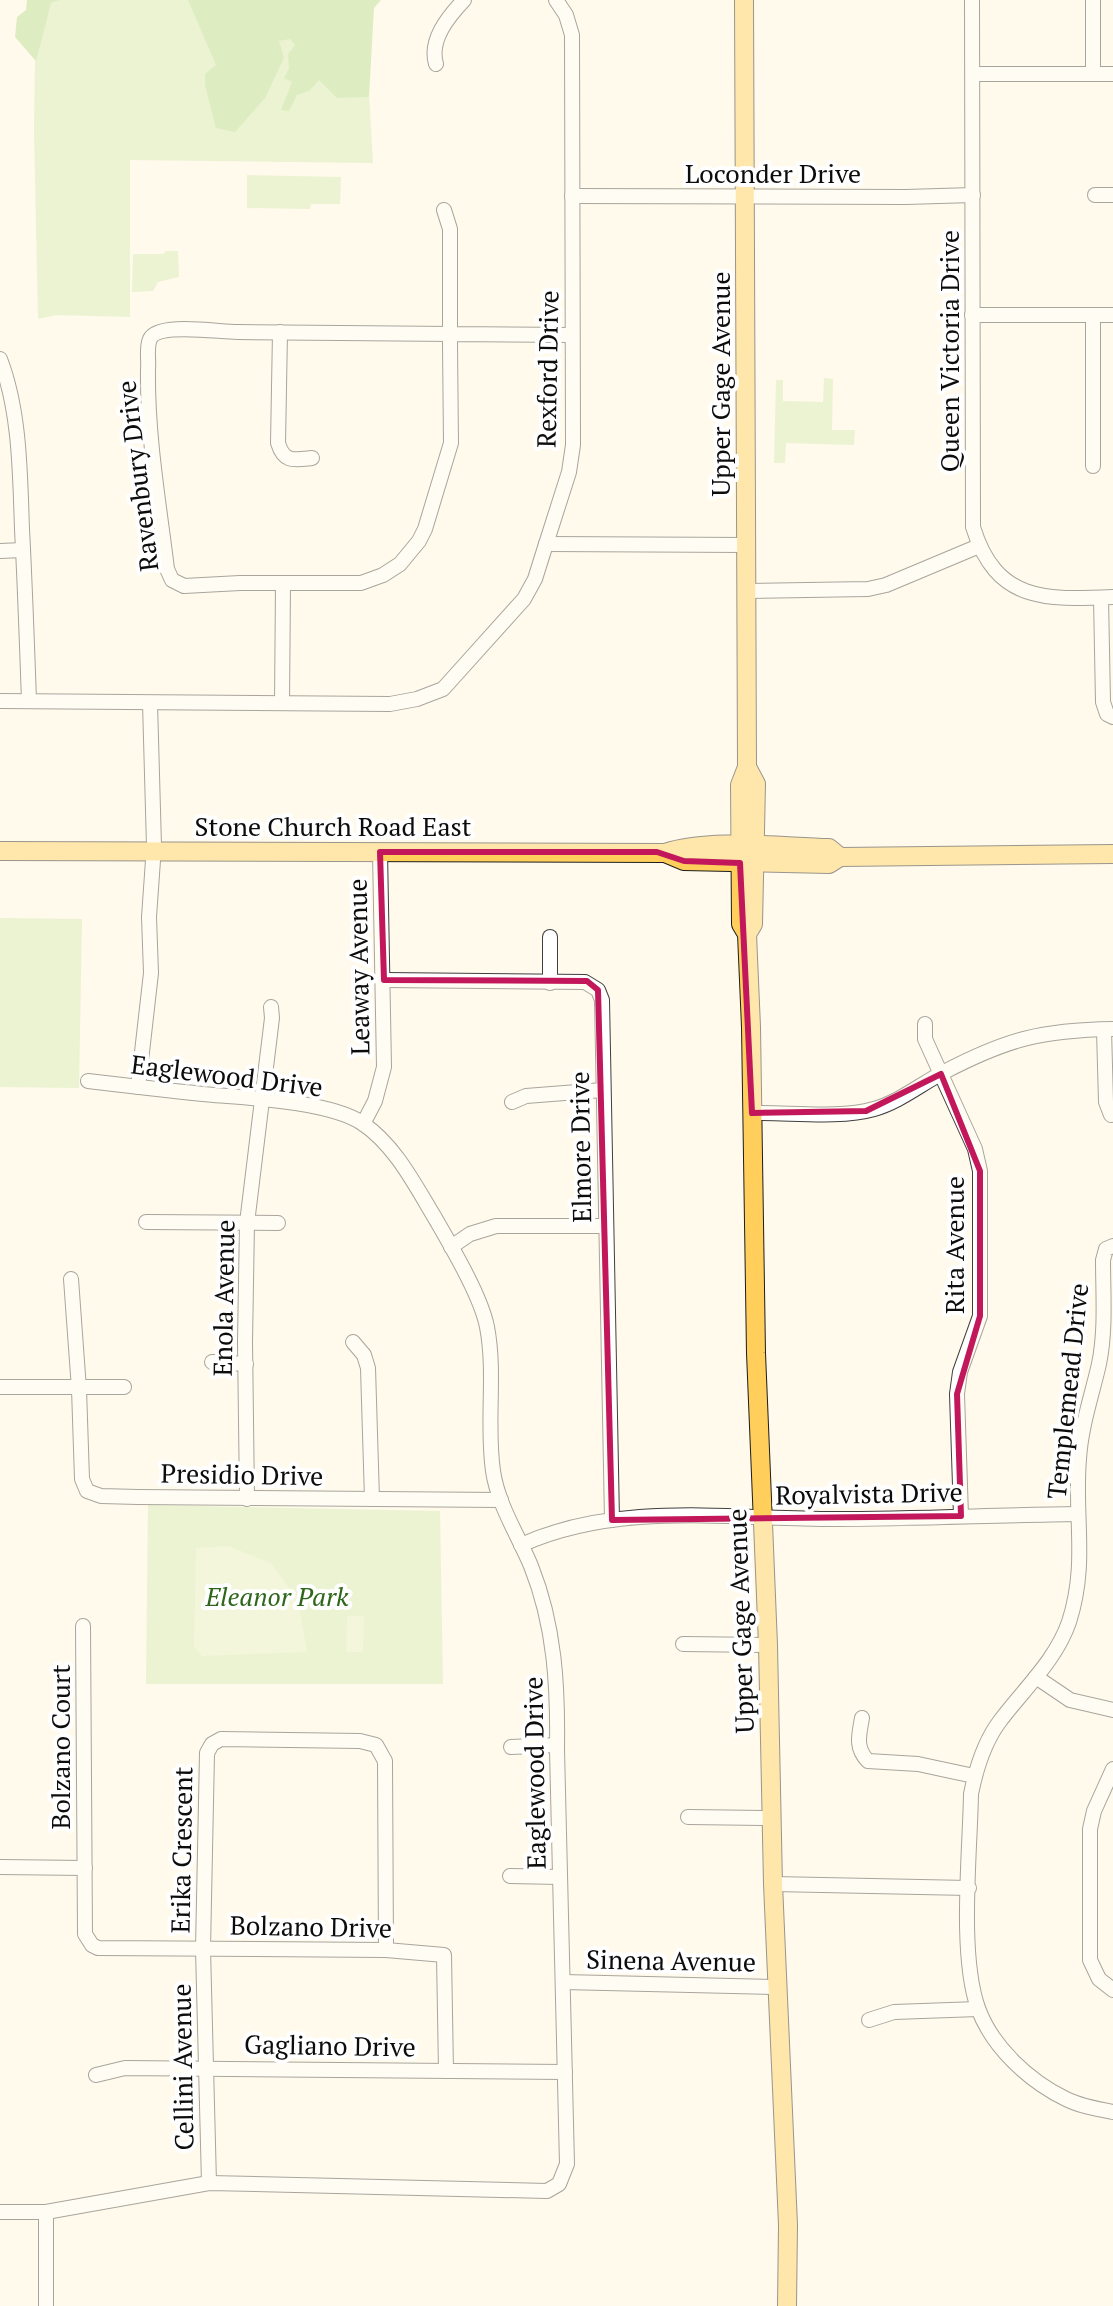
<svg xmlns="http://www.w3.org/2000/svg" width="1113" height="2306" font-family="'PT Serif',serif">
  <rect width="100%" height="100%" fill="#fffaeb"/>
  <g fill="#d3ebb3">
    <polygon points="36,0 380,0 368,13 366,43 373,163 130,160 130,317 56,315 38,319 34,128"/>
    <polygon points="247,175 341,177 340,204 311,204 310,209 247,208"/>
    <polygon points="166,251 178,251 179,277 158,282 153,291 132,292 133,254 163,254"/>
    <polygon points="824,378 833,379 832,430 855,430 854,445 786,443 785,463 774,463 776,380 783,380 783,401 823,402"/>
    <polygon points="0,918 82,919 79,1088 0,1087"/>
    <polygon points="148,1505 440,1511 443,1684 146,1684"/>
  </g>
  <g fill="#b7dc91">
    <polygon points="27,0 59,0 51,3 36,61 15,37 17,17 26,10"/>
    <polygon points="188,0 381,0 374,8 369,97 337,98 319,80 309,91 297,95 289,111 281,110 292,82 284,78 289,69 288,54 295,45 290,39 279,41 284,58 265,98 235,132 216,128 205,85 205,74 216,65"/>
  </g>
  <g fill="#e5f2c5">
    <polygon points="228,1546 271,1563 298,1600 307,1652 202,1656 194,1646 196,1548"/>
    <polygon points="347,1616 364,1616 363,1652 346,1652"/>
  </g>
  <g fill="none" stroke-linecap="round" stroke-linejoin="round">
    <g stroke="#3f3f3f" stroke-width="16">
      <g id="minor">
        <path d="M972 0 973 527C996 602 1045 600 1113 597"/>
        <path d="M436 64C429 40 448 17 464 0"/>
        <polyline points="973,74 1113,74"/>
        <polyline points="1093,74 1093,0"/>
        <polyline points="1095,195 1113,195"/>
        <polyline points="572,196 906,197 973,195"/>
        <path d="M444 210 450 229V345L451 443 425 529 419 541 400 564 383 575 361 583H240L184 586 172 580 167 569C159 503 147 436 148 369 149 360 146 348 150 339 158 322 218 332 237 332 348 333 460 334 572 335"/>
        <polyline points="972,315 1113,315"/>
        <path d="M280 332 278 443C284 463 294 460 312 458"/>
        <path d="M0 359C20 411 20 473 22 529 25 586 27 644 29 701"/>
        <polyline points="1093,466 1093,315"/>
        <polyline points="546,544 747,545"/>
        <polyline points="0,551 23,550"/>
        <polyline points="747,591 868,589 886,585 979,546"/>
        <polyline points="1101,598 1103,702 1107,714 1113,717"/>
        <polyline points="0,701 390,704 417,699 443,689 524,599 535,579 546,544 569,472 573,445 572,35 566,15 556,0"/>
        <polyline points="282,703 283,584"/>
        <polyline points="550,937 550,983"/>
        <polyline points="384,980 585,982 598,990 602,1000 612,1520"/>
        <polyline points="925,1024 925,1039 975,1149 980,1171 980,1316 960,1372 957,1394 961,1516"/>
        <polyline points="1104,1030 1106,1102 1111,1115"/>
        <polyline points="138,1087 151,973 149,917 154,846 150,703"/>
        <polyline points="512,1102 526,1096 603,1090"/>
        <path d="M752 1113C789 1112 839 1119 874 1109 899 1102 921 1084 944 1072 1007 1039 1042 1030 1113 1029"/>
        <polyline points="363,1124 375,1101 384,1067 380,852"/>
        <polyline points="146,1222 278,1223"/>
        <path d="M1113 1246 1106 1249 1103 1260C1103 1294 1106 1330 1099 1364 1092 1395 1081 1426 1079 1459 1074 1517 1088 1563 1069 1622 1056 1660 1024 1689 1000 1721 984 1742 976 1769 971 1794 970 1854 959 1954 978 2008 992 2047 1029 2081 1066 2099 1080 2106 1097 2109 1113 2112"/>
        <polyline points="451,1247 470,1234 496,1226 606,1226"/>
        <polyline points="71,1279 79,1389 82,1479 87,1491 101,1496 138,1497 501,1500"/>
        <polyline points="353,1342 364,1355 368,1368 372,1499"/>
        <polyline points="212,1362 246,1364"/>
        <polyline points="0,1387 124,1387"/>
        <polyline points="247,1499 245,1342 247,1223 272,1018 271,1007"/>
        <path d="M521 1545C618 1501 731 1519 834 1519 916 1519 997 1515 1078 1514"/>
        <polyline points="83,1626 85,1934 92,1945 98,1948 386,1950 444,1955 446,2071"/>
        <polyline points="683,1644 768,1645"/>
        <polyline points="1036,1677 1070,1700 1113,1710"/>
        <path d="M862 1718C859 1735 855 1748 868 1761L918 1764 974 1776"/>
        <polyline points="511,1747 557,1745"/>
        <polyline points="1113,1769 1094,1811 1090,1829 1090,1960 1099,1979 1113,1990"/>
        <polyline points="688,1817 771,1818"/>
        <polyline points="0,1867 85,1868"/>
        <polyline points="510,1876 560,1877"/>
        <polyline points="773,1884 969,1888"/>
        <polyline points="563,1982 778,1987"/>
        <polyline points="869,2020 894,2012 978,2009"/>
        <polyline points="96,2075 125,2068 565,2072"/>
        <polyline points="209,2183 203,1949 207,1753 212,1744 221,1739 360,1741 376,1745 385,1761 386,1950"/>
        <path d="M0 2212H46L209 2183 547 2191 559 2184 567 2164 557 1750C558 1687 555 1626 531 1566 518 1535 498 1505 493 1471 486 1423 496 1374 487 1327 481 1296 451 1246 435 1218 415 1185 395 1145 362 1123 330 1102 253 1098 214 1095 172 1091 130 1086 88 1081"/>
        <polyline points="46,2306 46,2212"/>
      </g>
    </g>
    <g stroke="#1d1d1d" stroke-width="20">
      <g id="major">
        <polyline points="744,0 747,767 740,785 741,924 747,934 751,1027 756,1353 768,1645 773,1884 788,2225 787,2306"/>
        <path d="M0 851 665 853C709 838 781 847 829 848L840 857"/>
        <polyline points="665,853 684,861 829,864 840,857 1113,854"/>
        <polyline points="747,934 753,924 756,784 747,767"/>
      </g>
    </g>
    <use href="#minor" stroke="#fff" stroke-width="14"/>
    <use href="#major" stroke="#ffce5b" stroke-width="18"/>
  </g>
  <path d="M0 0H1113V2306H0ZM380 852H657L684 861 740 863 752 1113 866 1111 941 1074 980 1171V1316L957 1394 961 1516 612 1520 598 990 587 981 384 980Z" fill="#fffaeb" fill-opacity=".55" fill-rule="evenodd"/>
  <path fill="none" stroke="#c2185b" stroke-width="6" stroke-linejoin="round" d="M380 852H657L684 861 740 863 752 1113 866 1111 941 1074 980 1171V1316L957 1394 961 1516 612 1520 598 990 587 981 384 980Z"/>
  <g text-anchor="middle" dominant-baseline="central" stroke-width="8" stroke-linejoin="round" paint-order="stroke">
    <g font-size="26" fill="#0c0c0c" stroke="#fff">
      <text x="773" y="173">Loconder Drive</text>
      <text transform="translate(949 351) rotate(-90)">Queen Victoria Drive</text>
      <text transform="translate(547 369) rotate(-89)">Rexford Drive</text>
      <text transform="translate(720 384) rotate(-90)">Upper Gage Avenue</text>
      <text transform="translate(137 476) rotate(-97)">Ravenbury Drive</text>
      <text x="333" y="826">Stone Church Road East</text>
      <text transform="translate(358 967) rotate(-91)">Leaway Avenue</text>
      <text transform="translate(227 1075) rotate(7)">Eaglewood Drive</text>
      <text transform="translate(580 1147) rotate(-91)">Elmore Drive</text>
      <text transform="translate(954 1245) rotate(-90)">Rita Avenue</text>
      <text transform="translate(223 1298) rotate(-89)">Enola Avenue</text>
      <text transform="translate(1067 1391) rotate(-84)">Templemead Drive</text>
      <text transform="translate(242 1474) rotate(1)">Presidio Drive</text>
      <text transform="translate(869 1493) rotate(-1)">Royalvista Drive</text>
      <text transform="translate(740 1621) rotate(-92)">Upper Gage Avenue</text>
      <text transform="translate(60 1747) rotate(-90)">Bolzano Court</text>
      <text transform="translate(534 1773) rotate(-91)">Eaglewood Drive</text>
      <text transform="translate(181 1850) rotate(-89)">Erika Crescent</text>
      <text transform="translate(311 1926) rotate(1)">Bolzano Drive</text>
      <text transform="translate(671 1960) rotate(1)">Sinena Avenue</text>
      <text transform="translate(330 2045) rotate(1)">Gagliano Drive</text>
      <text transform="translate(182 2067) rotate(-91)">Cellini Avenue</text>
    </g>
    <g font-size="26" font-style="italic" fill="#2e661a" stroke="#fff">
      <text x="277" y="1596">Eleanor Park</text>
    </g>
  </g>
</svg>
